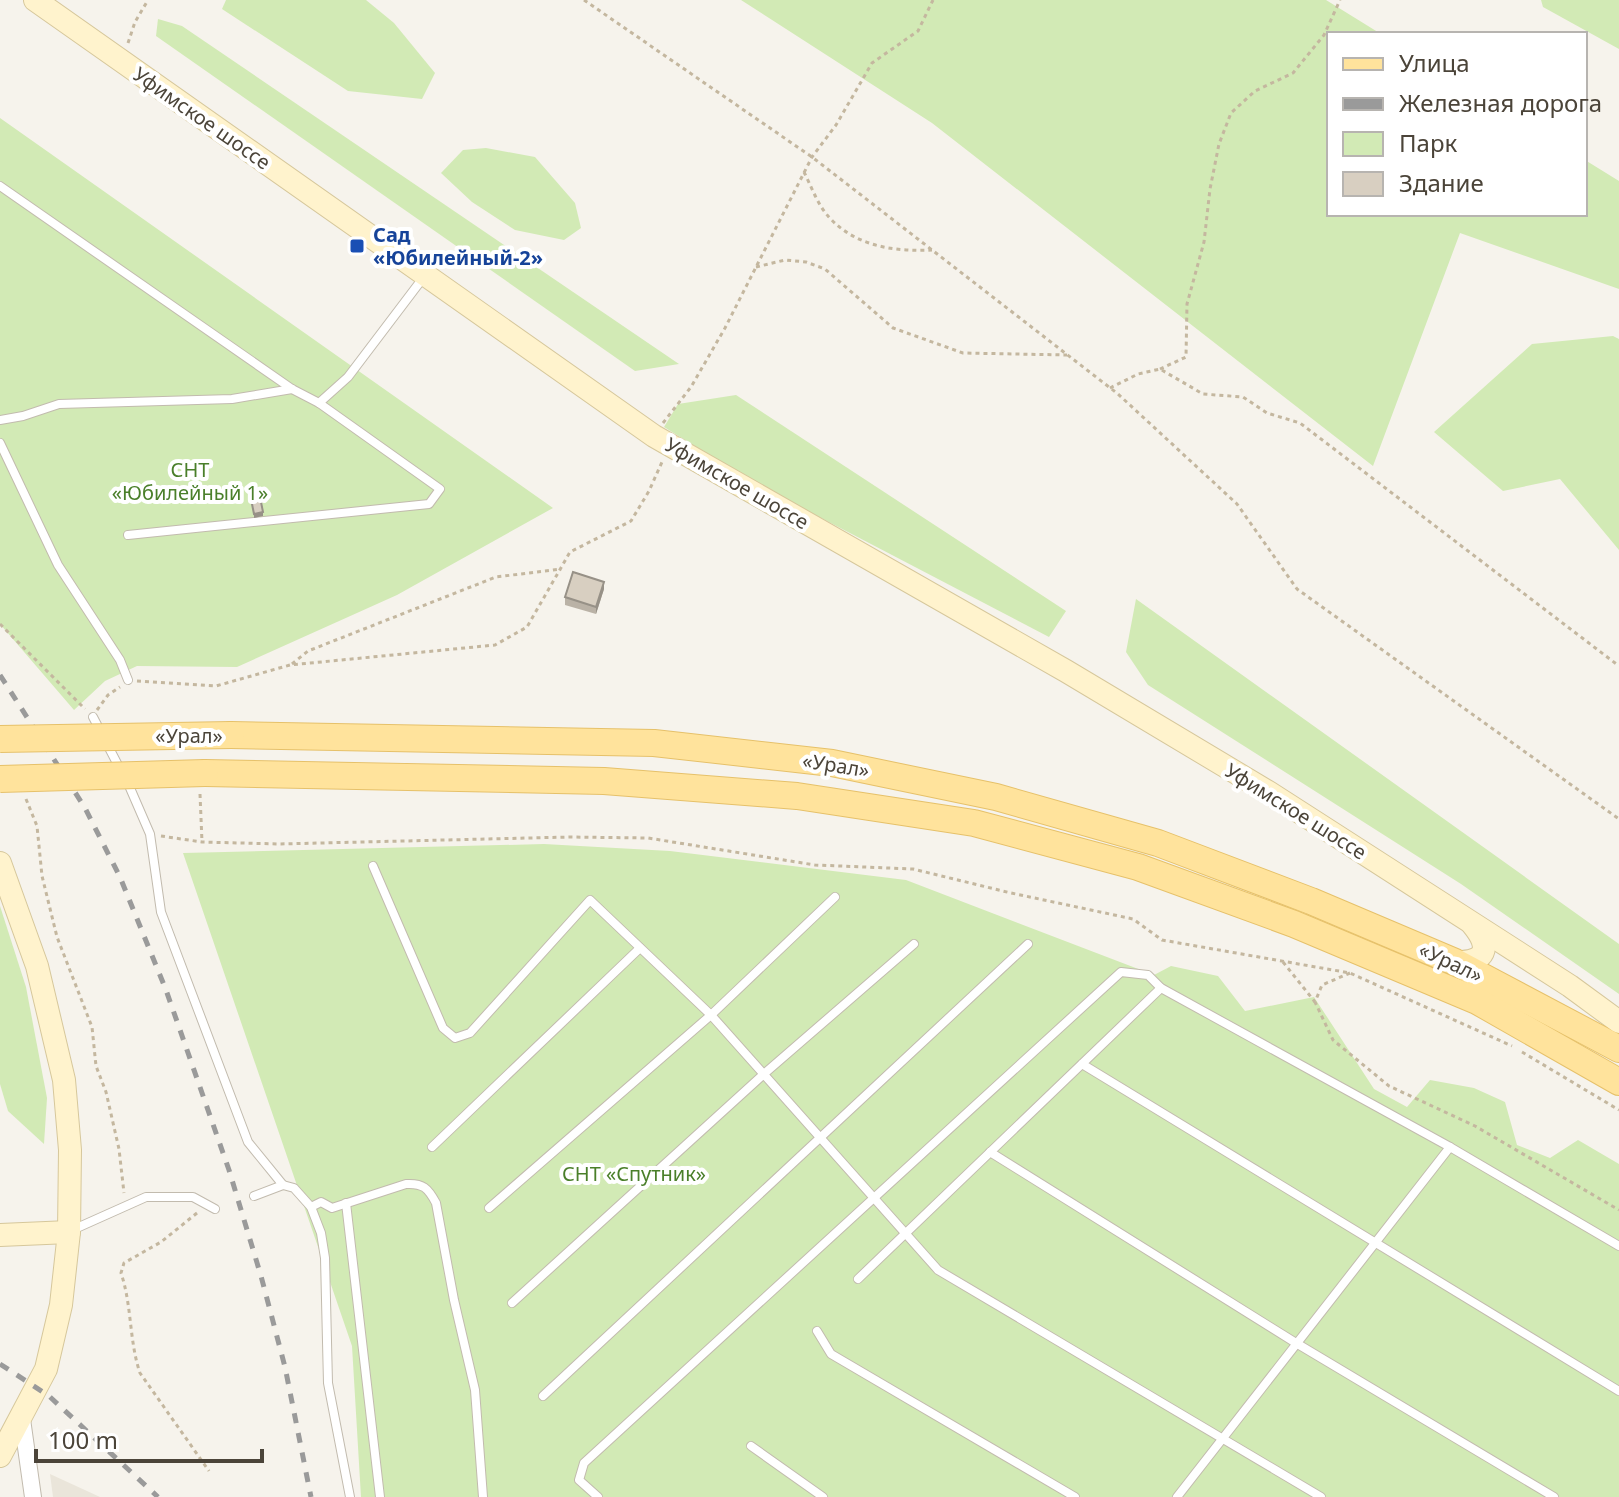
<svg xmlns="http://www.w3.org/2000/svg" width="1619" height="1497" font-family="'Noto Sans',sans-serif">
  <rect width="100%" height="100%" fill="#f6f3ec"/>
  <polygon fill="#eae5da" points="50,1474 100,1497 53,1497"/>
  <g fill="#d2eab5">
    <polygon points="226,0 366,0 394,23 435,73 422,99 348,91 222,9"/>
    <polygon points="741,0 1326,0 1381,34 1329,34 1329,214 1585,214 1585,160 1619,181 1619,289 1460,233 1373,466 932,123"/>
    <polygon points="1541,0 1619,0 1619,49 1543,7"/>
    <polygon points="158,19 182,26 679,364 635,371 156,36"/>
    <polygon points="0,118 553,508 397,595 237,667 137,666 105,681 74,710 0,624"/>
    <polygon points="486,148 535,157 575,203 581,228 564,240 515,230 472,202 441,173 463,150"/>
    <polygon points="1613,336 1619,339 1619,550 1560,479 1503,491 1434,432 1532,344"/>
    <polygon points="736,395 1066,611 1049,637 756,484 664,427 678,404"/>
    <polygon points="1136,599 1619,944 1619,994 1461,884 1148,685 1126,652"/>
    <polygon points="544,844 670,851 906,880 1154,975 1171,966 1218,976 1245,1011 1314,997 1374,1089 1407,1107 1430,1080 1474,1088 1505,1102 1517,1145 1550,1158 1578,1140 1619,1164 1619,1497 361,1497 352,1346 183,853"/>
    <polygon points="0,906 26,987 47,1098 44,1144 8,1111 0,1084"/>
  </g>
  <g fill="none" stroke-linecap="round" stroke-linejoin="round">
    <g stroke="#c2bbae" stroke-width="10">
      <g id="lane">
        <polyline points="0,186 292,389 319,403 440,489 429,504 128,535"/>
        <polyline points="319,403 348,377 423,278"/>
        <polyline points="0,420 23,416 59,404 232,399 292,389"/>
        <polyline points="0,443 58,565 120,660 128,680"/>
        <polyline points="93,717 120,769"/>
        <polyline points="127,781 150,834 161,912 248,1142 283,1185 294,1188 311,1207 321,1233 325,1258 328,1383 350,1497"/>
        <polyline points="373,866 443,1028 455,1038 470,1033 590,900 711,1015 938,1270 1321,1497"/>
        <polyline points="1082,1064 1619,1391"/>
        <polyline points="432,1147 640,948"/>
        <polyline points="990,1152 1296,1343 1554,1497"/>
        <polyline points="254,1196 283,1185"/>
        <polyline points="346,1203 380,1497"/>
        <path d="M311 1207 321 1202 332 1208 406 1184C423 1183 428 1188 436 1203L454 1300 475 1390 483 1497"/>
        <polyline points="489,1208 711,1015 835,897"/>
        <polyline points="70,1231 146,1197 193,1197 215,1209"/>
        <polyline points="858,1279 1161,988"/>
        <polyline points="512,1303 765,1073 914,944"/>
        <polyline points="817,1331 831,1354 1075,1497"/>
        <polyline points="543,1396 1028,944"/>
        <polyline points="751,1446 823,1497"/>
        <polyline points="598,1497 579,1480 584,1463 1121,972 1148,975 1161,988 1450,1147 1619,1246"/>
        <polyline points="1177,1497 1450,1147"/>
      </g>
    </g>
    <g stroke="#c2bbae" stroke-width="18">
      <polyline id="street" points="22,1419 33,1497"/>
    </g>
    <g stroke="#d6c79b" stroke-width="24">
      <g id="secondary">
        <polyline points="35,0 654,436 1066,671 1270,793 1570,986 1619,1022"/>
        <polyline points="0,863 37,966 64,1080 70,1150 69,1232 61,1305 46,1369 0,1456"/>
        <path d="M1455 962C1486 963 1492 948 1473 925"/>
        <polyline points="0,1235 69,1232"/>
      </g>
    </g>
    <g stroke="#e6c16a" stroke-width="28">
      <g id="primary">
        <polyline points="231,735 654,743 832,763 996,797 1158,843 1311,901 1455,962 1619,1049"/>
        <polyline points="205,773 604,781 797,796 974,823 1138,867 1294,924 1477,1001 1619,1082"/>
      </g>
    </g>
    <g stroke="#c4b79f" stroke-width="3" stroke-dasharray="4 4" stroke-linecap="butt">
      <polyline points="584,0 812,157 1118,394 1237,504 1297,589 1619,819"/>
      <polyline points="128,43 135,22 148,0"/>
      <path d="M804 172C811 186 818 205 828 216 854 246 894 252 932 250"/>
      <polyline points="756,267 785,260 806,262 825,269 893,328 963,353 1067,355"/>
      <polyline points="1160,369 1186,357 1187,304 1204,242 1210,189 1219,144 1231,113 1255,91 1293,73 1324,35 1340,0"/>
      <polyline points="1110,388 1138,374 1160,369 1203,394 1243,397 1267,413 1300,423 1619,666"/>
      <polyline points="663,423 691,387 725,328 812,157 836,125 872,63 918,31 933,0"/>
      <polyline points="0,624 85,709"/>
      <polyline points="292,664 308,651 496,577 561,569"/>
      <polyline points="137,681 216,686 290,665 495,645 527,627 570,552 631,521 649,491 662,462"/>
      <polyline points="97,710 108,695 120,687"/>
      <polyline points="200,794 202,842"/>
      <polyline points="26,799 37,826 42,876 57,937 92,1027 96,1066 106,1092 119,1149 124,1193"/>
      <polyline points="161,836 202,842 279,844 570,837 648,838 815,865 913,869 1011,893 1133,919 1162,940 1350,973 1512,1046"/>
      <polyline points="1283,962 1315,1002"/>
      <polyline points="1350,973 1322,985 1315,1002 1333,1040 1389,1086 1475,1126 1619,1210"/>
      <polyline points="1522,1052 1619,1110"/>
      <path d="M197 1213 161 1242 124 1263 121 1273C132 1305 129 1341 140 1373L209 1471"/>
    </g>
    <use href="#lane" stroke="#fff" stroke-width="8"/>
    <use href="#street" stroke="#fff" stroke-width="16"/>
    <use href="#secondary" stroke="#fff3cd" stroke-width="22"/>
    <use href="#primary" stroke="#ffe39c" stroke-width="26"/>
    <g stroke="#9a9a9a" stroke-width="5" stroke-dasharray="10 10" stroke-linecap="butt">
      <polyline points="0,675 85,808 120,877 166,990 229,1170 261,1276 285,1367 311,1497"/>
      <polyline points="0,1364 49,1396 158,1497"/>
    </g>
    <g stroke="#e6c16a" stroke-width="28" stroke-linecap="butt">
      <g id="primary-bridge">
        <polyline points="0,739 231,735"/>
        <polyline points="0,779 205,773"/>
      </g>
    </g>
    <use href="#primary-bridge" stroke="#ffe39c" stroke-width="26"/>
  </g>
  <polygon fill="#bab2a6" points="604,589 596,614 565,605 565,597"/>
  <g fill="#979187">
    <polygon points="263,512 263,516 254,518 254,514"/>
    <polygon points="604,582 604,589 596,614 596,607"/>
  </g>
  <g fill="#d8cfc1" stroke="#979187" stroke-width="2">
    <polygon points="260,497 263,512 254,514 251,499"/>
    <polygon points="573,572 604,582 596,607 565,597"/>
  </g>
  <rect fill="#1a4fb4" stroke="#fff" stroke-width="3" x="349" y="238" width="16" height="16" rx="4"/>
  <g text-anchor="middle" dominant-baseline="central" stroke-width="8" stroke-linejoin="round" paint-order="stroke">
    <g font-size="20" fill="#4b4439" stroke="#fff">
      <text transform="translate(202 118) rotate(35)">Уфимское шоссе</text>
      <text transform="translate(737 483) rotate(30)">Уфимское шоссе</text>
      <text x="189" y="735">«Урал»</text>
      <text transform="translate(836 765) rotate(9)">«Урал»</text>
      <text transform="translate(1296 811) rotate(32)">Уфимское шоссе</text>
      <text transform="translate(1451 962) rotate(25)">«Урал»</text>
    </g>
    <g font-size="20" font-weight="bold" fill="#164399" stroke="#fff" text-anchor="start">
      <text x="373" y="234">Сад<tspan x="373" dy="23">«Юбилейный-2»</tspan></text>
    </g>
    <g font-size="20" fill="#4a7f2a" stroke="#fff">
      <text x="190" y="469">СНТ<tspan x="190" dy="23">«Юбилейный 1»</tspan></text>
      <text x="634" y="1173">СНТ «Спутник»</text>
    </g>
  </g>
  <rect x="1327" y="32" width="260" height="184" fill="#ffffff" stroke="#b7b4b0" stroke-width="2"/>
  <rect x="1343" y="58" width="40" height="12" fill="#ffe39c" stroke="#b7b4b0" stroke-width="2"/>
  <text x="1399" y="72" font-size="24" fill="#4b4439">Улица</text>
  <rect x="1343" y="98" width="40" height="12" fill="#9a9a9a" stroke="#b7b4b0" stroke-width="2"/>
  <text x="1399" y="112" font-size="24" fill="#4b4439">Железная дорога</text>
  <rect x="1343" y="132" width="40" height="24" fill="#d2eab5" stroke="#b7b4b0" stroke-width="2"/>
  <text x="1399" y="152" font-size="24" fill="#4b4439">Парк</text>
  <rect x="1343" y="172" width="40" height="24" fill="#d8cfc1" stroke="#b7b4b0" stroke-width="2"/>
  <text x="1399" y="192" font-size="24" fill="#4b4439">Здание</text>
  <path d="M36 1449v12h226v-12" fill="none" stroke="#4b4439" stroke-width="4"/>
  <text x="48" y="1449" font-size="24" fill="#4b4439" stroke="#ffffff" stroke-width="6" paint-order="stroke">100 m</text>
</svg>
